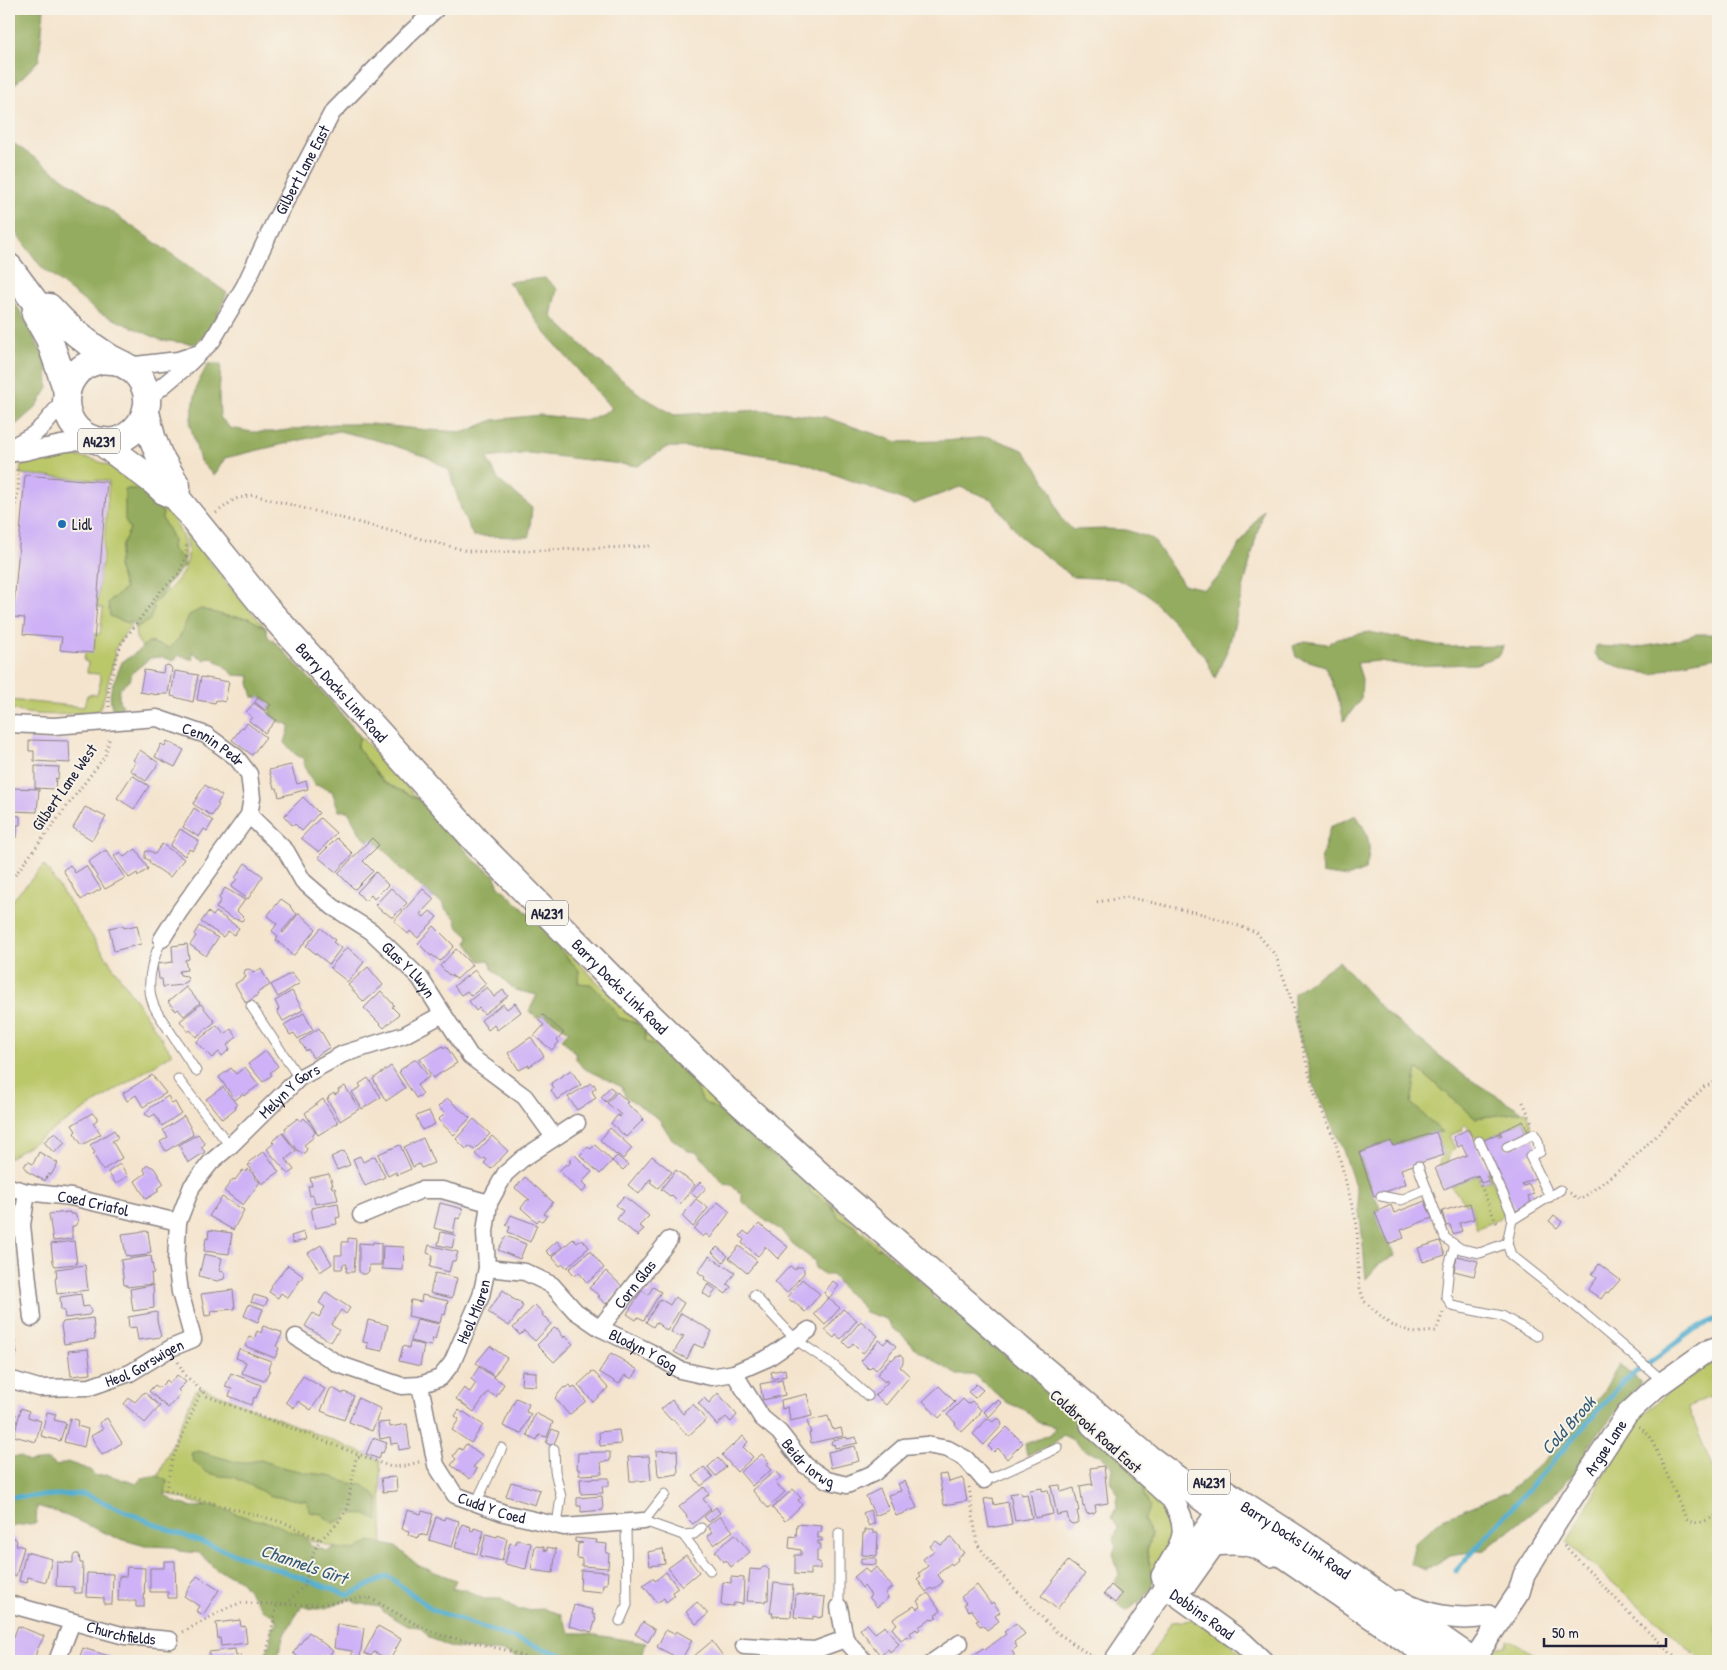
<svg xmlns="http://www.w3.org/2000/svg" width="1727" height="1670" font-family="'Patrick Hand',sans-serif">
  <rect width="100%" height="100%" fill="#f7f3e8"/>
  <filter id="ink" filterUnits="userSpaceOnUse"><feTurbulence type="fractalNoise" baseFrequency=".02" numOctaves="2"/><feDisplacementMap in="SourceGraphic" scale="10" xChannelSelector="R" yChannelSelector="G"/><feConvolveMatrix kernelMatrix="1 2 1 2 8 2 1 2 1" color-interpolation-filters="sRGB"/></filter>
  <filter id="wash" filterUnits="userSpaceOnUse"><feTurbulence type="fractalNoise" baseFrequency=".0096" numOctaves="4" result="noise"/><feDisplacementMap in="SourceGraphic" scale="20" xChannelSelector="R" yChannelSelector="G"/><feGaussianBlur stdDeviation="1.12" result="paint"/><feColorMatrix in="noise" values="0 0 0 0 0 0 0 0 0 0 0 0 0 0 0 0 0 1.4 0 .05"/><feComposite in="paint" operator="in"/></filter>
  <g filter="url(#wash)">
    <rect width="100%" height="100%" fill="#f4e4cd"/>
    <g fill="#bbc86a" stroke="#6e7552">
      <path d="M53 456C68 456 81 456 95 460 128 471 196 522 183 561L172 549 173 539 161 517 163 513 153 499 139 489 130 529 122 545 118 566 125 590 110 616 128 623H132L113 652 116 654C109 673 107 693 99 711 76 714 27 719 9 707V700L84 707 87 695 97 694 101 680 99 674 87 673 88 662 84 661 85 652 94 634H100L103 608 97 607 100 566H102L109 481 20 474 21 465Z"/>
      <path d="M184 530 238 597 266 628 248 618 226 616 201 609 179 638 169 648 149 642 142 647 136 638 135 628 150 620 152 605C166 592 188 575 188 554 189 546 186 537 184 530Z"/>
      <polygon points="360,736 418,799 383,782 357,747"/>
      <polygon points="44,865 172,1054 9,1158 9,904"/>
      <polygon points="554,938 639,1024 619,1018 611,1005 578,983 579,970 556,946"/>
      <polygon points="645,1031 791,1168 765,1151 764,1144 736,1126 724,1113 703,1102 695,1085 678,1067 667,1057 644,1042"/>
      <polygon points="1417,1068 1475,1118 1526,1111 1532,1129 1529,1132 1523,1121 1500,1132 1502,1135 1500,1136 1499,1133 1484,1140 1478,1141 1465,1124 1461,1128 1462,1130 1449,1136 1455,1148 1449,1154 1448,1162 1440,1166 1439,1161 1444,1155 1436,1132 1441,1132 1411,1103"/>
      <path d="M1488 1171 1505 1209C1504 1220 1486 1224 1477 1229L1470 1204H1466L1451 1186 1478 1175 1481 1183 1490 1180 1487 1172Z"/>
      <polygon points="808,1182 881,1248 877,1249 853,1226 838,1217 832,1206 810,1192"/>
      <polygon points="1717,1360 1718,1364 1718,1393 1688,1407 1718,1482 1718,1661 1703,1661 1567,1543 1633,1422 1680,1383"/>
      <polygon points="203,1388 380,1460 383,1548 366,1558 153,1489 195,1391"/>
      <polygon points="1144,1480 1177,1522 1171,1555 1151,1585 1151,1568 1147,1551 1151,1534 1144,1520"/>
      <polygon points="1194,1620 1225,1638 1248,1661 1148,1661 1171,1622"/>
      <polygon points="1508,1640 1548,1661 1495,1661 1493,1648 1506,1646"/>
    </g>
    <g fill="#94ac5e" stroke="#5b674c">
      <polygon points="9,9 44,9 39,60 9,91"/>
      <polygon points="9,140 227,293 210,331 194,344 161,340 98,312 43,269 9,224"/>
      <polygon points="545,278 557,289 551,316 594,357 642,396 674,415 761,410 825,417 898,442 944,441 989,437 1023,450 1037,468 1052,493 1060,517 1073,530 1106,529 1126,530 1153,539 1183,584 1204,589 1218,578 1263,509 1229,646 1215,678 1206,659 1183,631 1147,594 1116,579 1073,577 1020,536 991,499 960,487 914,504 799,461 717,448 667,447 638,466 529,453 487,458 499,481 532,507 529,537 473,536 462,512 449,470 427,457 384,442 339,431 225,458 214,476 200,461 190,424 197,385 208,364 221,364 219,396 220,417 230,428 252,432 272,432 333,424 371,424 427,430 465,432 493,420 540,415 588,420 612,409 543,330 522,299 508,282"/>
      <polygon points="9,294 20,311 47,363 48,388 36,407 9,431"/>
      <polygon points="125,489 139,489 153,499 163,513 162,518 173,539 172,549 183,559 185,565 167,584 163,594 152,605 154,608 150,620 135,628 135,622 128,623 110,616 108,602 125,589 118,566 122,545 130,529 125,520"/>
      <path d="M201 609 226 616 248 618 266 628 268 637 275 642 328 698 360 736 357 747 383 782 418 799 444 825 475 861 494 875 499 886 554 938 556 946 579 970 578 983 591 984 611 1005 619 1018 639 1024 645 1031V1042L655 1044 678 1067 695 1085 703 1102 724 1113 736 1126 764 1144 765 1151 791 1168 808 1182 810 1192 832 1206 838 1217 853 1226 877 1249 881 1248 932 1290 933 1298 947 1304 1008 1358 1027 1370 1075 1410 1078 1418 1085 1417 1144 1480V1496L1150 1506 1144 1520 1151 1534C1150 1539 1148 1545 1147 1550 1146 1560 1156 1576 1151 1589 1146 1599 1135 1603 1128 1611L1117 1604 1123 1593 1115 1581 1119 1575 1113 1553 1116 1546 1114 1539 1118 1528 1112 1518 1117 1507 1116 1500 1118 1494 1110 1481 1112 1466 1100 1455 1085 1451 1073 1440 1063 1435 1051 1446 1027 1455 1025 1444 1051 1434 1055 1427 1037 1422 1025 1410 1008 1403 974 1375H957L916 1349 900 1333 893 1329 886 1319 865 1312 857 1300 845 1291 832 1275H825L815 1268V1261L792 1244 781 1230 766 1221 742 1201V1195L731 1185 724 1184 697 1152 688 1151 671 1138 659 1119 625 1096 622 1087 583 1068 576 1059V1054L562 1039 569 1031 545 1016 536 1018 529 1011 537 995 515 990 492 969 489 960 480 961 467 943 469 937 457 926 456 919 445 909 444 904 431 896 395 864C392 855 382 850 376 842L370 843 361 835 348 811H339L332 791 325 789 321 786 314 785 303 764 305 760 295 754 285 743 290 725 277 721 270 715 269 705 263 698 253 697 249 683 250 676 234 675 222 664 210 657 205 660 192 652 193 660 179 655 174 661 161 657 150 658 132 673 130 680 119 689V701L123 706 120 710H113C105 689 116 680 122 662L137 652 148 642 169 648 179 638 189 615Z"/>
      <polygon points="1369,632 1446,647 1503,646 1500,655 1476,664 1409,666 1379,661 1357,663 1362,679 1361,699 1344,721 1338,697 1325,666 1296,657 1293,646 1305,641 1327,644 1338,638"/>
      <polygon points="1696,634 1718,634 1718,657 1683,663 1653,674 1633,671 1599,660 1595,653 1596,646 1634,648 1671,642"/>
      <path d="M1356 815C1369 834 1373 847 1365 870L1347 877 1322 873 1321 860 1330 827Z"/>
      <polygon points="1339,961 1384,1011 1466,1077 1523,1112 1475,1118 1417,1068 1411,1103 1442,1132 1436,1132 1393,1146 1391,1142 1359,1153 1374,1196 1381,1209 1375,1212 1395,1256 1380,1263 1366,1279 1362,1234 1356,1189 1343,1150 1314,1087 1294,1019 1294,993"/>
      <polygon points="1619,1364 1641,1382 1596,1436 1574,1473 1550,1498 1485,1550 1450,1555 1425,1570 1410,1563 1415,1543 1443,1518 1508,1492 1559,1447 1602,1394"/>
      <polygon points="198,1451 240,1463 261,1460 278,1466 307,1473 328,1475 344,1482 363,1485 378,1498 378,1521 364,1514 352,1514 348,1510 344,1519 333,1523 321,1514 310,1512 307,1501 271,1496 234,1477 220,1476 206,1472 193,1461 191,1453"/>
      <path d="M9 1456 21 1457 28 1462 49 1460 57 1466 67 1462 90 1470 96 1476 108 1475 137 1484 142 1478 158 1476 167 1481 165 1495 177 1503 193 1507 215 1506 245 1517 275 1524 292 1532 303 1535 312 1546 327 1551 336 1548 355 1550 371 1541 396 1547 419 1566 456 1580 452 1589H464L484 1599H501L519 1610 544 1609 560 1614 570 1633H583L646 1643 642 1656 654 1661H526L504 1652 449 1647 430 1638 420 1627 408 1626 384 1612 380 1607 356 1603 350 1599C333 1606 319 1613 302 1606L284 1635 276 1661H265L262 1660 270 1645 272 1628 278 1623 274 1615 264 1611 239 1579 215 1569 200 1553 179 1551 174 1547 145 1546 117 1538 60 1513 37 1506 36 1523 9 1527Z"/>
    </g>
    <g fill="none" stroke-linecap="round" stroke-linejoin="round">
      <g stroke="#51adcf" stroke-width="5">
        <polyline points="9,1497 84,1494 174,1532 349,1595 388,1576 433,1610 579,1661"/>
        <polyline points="1456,1571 1625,1380 1695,1329 1718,1318"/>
      </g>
    </g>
    <g id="blocks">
      <g fill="#ceb1f6">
        <polygon points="25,475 107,482 93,653 60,650 62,637 23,634 25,618 13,617"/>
        <polygon points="167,665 170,666 172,669 168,694 159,694 158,693 158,695 140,692 144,670 163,673 164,667"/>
        <polygon points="175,671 198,675 193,702 171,696"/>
        <polygon points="201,677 229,682 225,702 216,700 215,703 197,700"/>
        <polygon points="259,696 271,705 266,711 255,702"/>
        <polygon points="254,703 276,720 265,733 249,721 252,717 246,712"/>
        <polygon points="247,723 266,737 252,755 232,740 242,727 243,728"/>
        <polygon points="29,740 69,741 70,763 34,761 34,751 29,751"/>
        <polygon points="167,741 184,750 175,767 155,757 161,744 165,746"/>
        <polygon points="140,750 159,763 146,781 130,770 136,762 133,760"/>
        <polygon points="291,765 297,784 306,781 308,789 279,797 277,788 274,788 269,770"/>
        <polygon points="35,766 59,767 58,779 55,778 56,779 55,789 35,788"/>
        <polygon points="132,775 149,786 134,809 117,798"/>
        <polygon points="205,785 222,796 217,804 219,805 212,816 193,804"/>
        <polygon points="12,788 39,789 37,812 11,811"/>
        <polygon points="303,797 319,813 302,831 295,824 293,826 284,816"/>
        <polygon points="85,807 106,817 92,840 73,828"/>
        <polygon points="194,808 213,821 207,831 204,829 199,837 183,827"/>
        <polygon points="9,815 20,816 20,825 17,825 17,837 9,836"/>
        <polygon points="320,818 336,833 319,852 301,838"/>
        <polygon points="180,829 199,841 193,851 189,849 185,856 170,846"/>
        <polygon points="337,838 353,854 336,872 318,857"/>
        <polygon points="372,838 379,845 363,861 373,871 355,889 353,888 338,873"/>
        <polygon points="162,844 184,859 170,877 149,863 150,861 145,858 145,854 146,851 150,851 155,854"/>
        <polygon points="136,849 148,869 138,876 137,873 129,878 114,856 120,852 124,857"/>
        <polygon points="106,850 125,878 105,889 88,862"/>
        <polygon points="245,863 263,876 248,899 231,887 237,879 235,878"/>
        <polygon points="70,865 75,873 86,866 101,889 89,896 88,895 81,900 63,870"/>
        <polygon points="376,872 388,885 374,899 371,895 365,901 357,892"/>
        <polygon points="225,888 245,900 237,911 244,918 242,921 232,918 216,908 221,900 219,898"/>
        <polygon points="391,888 407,903 393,917 391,917 385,912 384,913 375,905"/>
        <polygon points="423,889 434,899 420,914 424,917 430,911 437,917 418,938 410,931 408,934 394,921"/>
        <polygon points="281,899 291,906 290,907 297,914 282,931 283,933 299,913 316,929 294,955 291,955 288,950 276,940 278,936 272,931 277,924 267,916"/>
        <polygon points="208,912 213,916 216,912 239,928 234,935 228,931 223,937 201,922"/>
        <polygon points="123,925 124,928 137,925 141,944 114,951 109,928"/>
        <polygon points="199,926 218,938 206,956 190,945 196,936 194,934"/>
        <polygon points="434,926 454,946 440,961 432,955 431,956 418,943"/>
        <polygon points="321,928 335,940 333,942 341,948 329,964 306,946"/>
        <polygon points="187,944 189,959 185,960 187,970 179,971 180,975 187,976 188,981 181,985 163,987 162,979 159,979 157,964 173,962 172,946"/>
        <polygon points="347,947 364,962 348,982 330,968"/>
        <polygon points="456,949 472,965 457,979 449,974 449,975 440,966"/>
        <polygon points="368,967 383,985 364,1002 348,985"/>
        <polygon points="248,969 251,970 253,973 261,969 270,985 257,993 258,995 246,1003 235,984 246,977 244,974 245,970"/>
        <polygon points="475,970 486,984 471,996 467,991 461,995 454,986"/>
        <polygon points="291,973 300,983 278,997 271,985"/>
        <polygon points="186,987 200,1003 184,1016 178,1009 176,1011 168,1002"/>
        <polygon points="487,987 494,997 503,990 508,996 484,1014 479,1008 476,1011 469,1001"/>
        <polygon points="292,991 303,1010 283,1021 277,1011 279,1009 275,1001"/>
        <polygon points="381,991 394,1005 392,1007 399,1014 384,1028 364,1008"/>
        <polygon points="515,1003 521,1012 497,1030 494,1025 488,1030 481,1020 503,1004 507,1009"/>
        <polygon points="201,1004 215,1022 196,1037 190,1030 188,1032 180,1021"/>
        <polygon points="304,1013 313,1030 298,1039 294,1033 290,1035 284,1025"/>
        <polygon points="543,1015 564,1033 557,1040 559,1042 552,1050 534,1036 544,1025 538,1020"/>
        <polygon points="217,1025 225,1034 231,1029 237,1037 227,1045 230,1049 222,1056 219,1052 212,1058 196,1042"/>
        <polygon points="319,1028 330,1047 313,1058 308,1049 306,1051 300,1041"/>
        <polygon points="531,1037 544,1056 529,1067 529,1065 519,1070 508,1053"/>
        <polygon points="443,1046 444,1048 446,1046 457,1063 433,1078 420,1059"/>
        <polygon points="266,1051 278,1066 270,1073 272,1075 263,1082 248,1064"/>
        <polygon points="416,1059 429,1077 417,1085 423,1094 416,1098 399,1072 401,1071 400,1070 406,1066 406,1065"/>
        <polygon points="391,1066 405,1088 386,1101 373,1079"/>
        <polygon points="245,1067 259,1085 244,1096 243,1094 235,1100 219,1077 231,1068 236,1074"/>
        <polygon points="571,1070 581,1085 557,1100 551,1090 554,1088 551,1083"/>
        <polygon points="152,1075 166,1093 143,1107 136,1095 127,1101 123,1093"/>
        <polygon points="368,1078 381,1097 362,1109 352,1092 361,1087 359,1084"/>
        <polygon points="591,1083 592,1085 594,1084 596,1088 592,1091 596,1098 577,1110 568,1097"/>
        <polygon points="345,1086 359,1109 340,1121 327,1099 329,1098 328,1097 334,1093 335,1095 339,1092 338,1090"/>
        <polygon points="223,1087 237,1105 235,1106 236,1108 222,1119 206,1099"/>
        <polygon points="610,1087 615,1091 606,1102 601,1097"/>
        <polygon points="617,1092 628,1102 626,1103 644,1119 626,1137 611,1123 618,1115 620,1117 621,1115 607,1103"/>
        <polygon points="168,1096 172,1104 175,1102 181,1113 162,1126 155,1114 150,1117 145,1114 151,1107"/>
        <polygon points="447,1098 470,1118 454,1135 438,1120 445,1113 438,1107"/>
        <polygon points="323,1099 338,1123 318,1135 305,1113"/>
        <polygon points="429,1111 435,1124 422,1130 416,1116"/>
        <polygon points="92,1113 97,1117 97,1120 93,1123 101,1134 82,1145 74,1133 76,1131 72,1125"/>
        <polygon points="184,1116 193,1132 192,1133 193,1135 166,1151 160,1142 168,1137 163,1130"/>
        <polygon points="298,1118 301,1121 304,1118 316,1132 312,1135 314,1137 304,1145 307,1149 304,1154 297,1150 283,1133 286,1130 285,1128"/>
        <polygon points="474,1119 490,1134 474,1150 469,1146 466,1149 456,1139"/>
        <polygon points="1523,1121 1529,1133 1506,1144 1504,1143 1507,1150 1532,1139 1537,1150 1526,1155 1537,1177 1522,1184 1523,1186 1529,1184 1534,1194 1528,1196 1531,1204 1516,1211 1484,1140 1499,1133 1500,1136 1502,1135 1500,1132"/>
        <polygon points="610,1128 632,1148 623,1159 617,1154 616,1155 600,1140"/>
        <polygon points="1468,1129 1489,1171 1487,1172 1490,1180 1481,1183 1478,1175 1444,1189 1435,1168 1467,1155 1462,1145 1458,1147 1453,1137"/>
        <polygon points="114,1130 118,1138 112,1141 122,1158 103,1170 93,1154 95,1153 90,1145"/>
        <polygon points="55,1132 65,1143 54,1153 44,1142"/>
        <polygon points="1436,1132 1444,1155 1401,1169 1406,1184 1374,1196 1359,1153 1391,1141 1393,1146"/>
        <polygon points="282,1133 296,1151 286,1159 294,1170 288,1174 267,1149 274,1143 272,1141"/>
        <polygon points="198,1134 205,1144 201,1147 205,1152 188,1163 179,1145"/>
        <polygon points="492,1136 508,1151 491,1169 484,1163 487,1160 485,1158 482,1160 475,1154"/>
        <polygon points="423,1138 434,1163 421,1168 419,1164 413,1167 404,1147"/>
        <polygon points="400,1145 411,1169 397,1175 396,1172 388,1176 378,1154"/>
        <polygon points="595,1145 612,1161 617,1156 628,1165 623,1170 612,1161 600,1174 580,1155 588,1147 591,1149"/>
        <polygon points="264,1151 279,1172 262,1184 248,1165 251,1164 249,1162"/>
        <polygon points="344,1151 350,1165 337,1170 331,1157"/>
        <polygon points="39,1152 58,1163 51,1175 48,1174 45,1181 28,1172 24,1167 26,1163 29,1162 33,1164"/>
        <polygon points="575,1155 592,1172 582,1182 587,1187 582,1193 559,1171 566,1164 567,1166 571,1162 569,1161"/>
        <polygon points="360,1156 363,1162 375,1156 385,1177 365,1186 353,1159"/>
        <polygon points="652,1156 672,1172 658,1188 650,1182 652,1180 650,1179 639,1194 628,1185"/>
        <polygon points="120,1164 128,1176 116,1184 108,1172"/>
        <polygon points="148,1165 154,1168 164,1184 157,1189 159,1191 146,1199 135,1181 146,1173 144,1170 145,1167"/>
        <polygon points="248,1169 255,1176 254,1178 260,1182 243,1205 224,1191 233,1179 235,1180 241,1172 243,1170 246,1172"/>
        <polygon points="676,1170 695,1185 680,1204 671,1195 670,1196 661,1189"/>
        <polygon points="329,1174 333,1185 331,1185 332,1188 335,1188 338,1200 315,1204 313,1195 310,1196 308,1186 312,1186 310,1178"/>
        <polygon points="525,1177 553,1202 544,1214 547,1216 542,1221 539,1219 537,1222 521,1208 527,1200 530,1200 515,1188"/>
        <polygon points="700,1182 706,1188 697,1198 691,1193"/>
        <polygon points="624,1196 649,1216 639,1226 644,1229 638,1236 617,1219 623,1211 616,1205"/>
        <polygon points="222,1197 244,1210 233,1230 209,1216"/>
        <polygon points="696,1199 708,1208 693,1227 682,1216"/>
        <polygon points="1425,1201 1432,1218 1401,1230 1404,1238 1388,1244 1375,1212 1391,1205 1394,1213"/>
        <polygon points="718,1202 730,1212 710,1238 706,1234 703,1237 694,1229"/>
        <polygon points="338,1203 340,1217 336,1218 337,1224 315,1228 311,1208"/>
        <polygon points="440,1203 463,1209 460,1219 456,1218 453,1233 434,1228"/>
        <polygon points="1470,1203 1474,1219 1459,1223 1462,1231 1453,1234 1450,1225 1446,1226 1442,1211"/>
        <polygon points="70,1212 70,1214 75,1214 78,1221 75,1226 72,1226 72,1239 53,1241 49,1214"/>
        <polygon points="511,1215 537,1225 530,1242 508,1232 510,1227 506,1225"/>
        <polygon points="1554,1215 1562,1222 1557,1228 1549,1221"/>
        <polygon points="759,1224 788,1247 778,1259 765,1246 765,1248 758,1256 742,1243 744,1240 740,1236 744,1231 749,1235"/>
        <polygon points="209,1230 232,1233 229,1254 204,1251 206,1238 208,1239"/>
        <polygon points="146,1231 148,1232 151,1252 147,1253 147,1255 130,1257 129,1255 126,1256 122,1234"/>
        <polygon points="304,1232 306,1240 293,1243 291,1236"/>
        <polygon points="441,1232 455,1235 452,1248 438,1245"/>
        <polygon points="506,1236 526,1244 520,1259 498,1250"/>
        <polygon points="348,1238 356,1239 354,1272 346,1272 347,1264 343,1264 342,1269 335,1269 335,1255 342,1255 342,1242 348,1242"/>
        <polygon points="573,1239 577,1243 582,1239 589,1247 567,1268 563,1264 560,1266 552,1257"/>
        <polygon points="74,1241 77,1264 55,1266 53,1262 51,1244"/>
        <polygon points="557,1241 562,1247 551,1256 546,1251"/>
        <polygon points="1440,1241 1445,1255 1423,1262 1418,1248"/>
        <polygon points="373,1242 381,1243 381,1265 369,1265 369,1271 366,1274 361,1274 359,1271 359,1243 373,1244"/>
        <polygon points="321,1245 332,1264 320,1272 308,1253"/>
        <polygon points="429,1245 458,1252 455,1261 452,1261 449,1272 430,1267 433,1255 427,1253"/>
        <polygon points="383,1246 404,1247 403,1270 382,1269"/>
        <polygon points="739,1246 757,1261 747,1273 729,1258"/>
        <polygon points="717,1247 728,1256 723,1262 712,1252"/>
        <polygon points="590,1251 604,1268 587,1283 579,1272 575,1276 569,1269"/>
        <polygon points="204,1254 222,1258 219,1271 224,1272 225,1275 224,1279 217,1281 199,1276"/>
        <polygon points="151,1256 154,1273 151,1273 152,1284 127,1287 127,1285 124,1285 121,1260"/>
        <polygon points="709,1256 735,1273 727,1284 731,1287 726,1294 704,1279 705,1277 698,1272"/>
        <polygon points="1457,1256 1478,1261 1474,1276 1454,1271"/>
        <polygon points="1599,1264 1620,1280 1612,1289 1611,1289 1608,1293 1606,1292 1601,1299 1588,1290 1597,1278 1592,1274"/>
        <polygon points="85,1265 88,1290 57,1294 55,1278 57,1278 56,1269"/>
        <polygon points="288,1265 303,1276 288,1298 281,1293 278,1298 269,1292 272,1287 271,1286"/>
        <polygon points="790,1266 795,1270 797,1267 802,1267 804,1269 804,1273 787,1293 775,1282"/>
        <polygon points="606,1271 623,1287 606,1304 598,1297 600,1296 589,1288"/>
        <polygon points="435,1273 457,1278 452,1298 430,1293"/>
        <polygon points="802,1279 820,1294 805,1312 793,1301 792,1302 787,1297"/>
        <polygon points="833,1281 839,1286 829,1298 824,1293"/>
        <polygon points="708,1284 716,1290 710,1298 703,1293"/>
        <polygon points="153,1285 154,1308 133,1311 130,1289"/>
        <polygon points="653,1287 661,1292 644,1320 638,1317 636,1320 627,1314 642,1290 648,1295"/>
        <polygon points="233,1290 235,1309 211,1311 212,1315 205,1316 201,1294"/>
        <polygon points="503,1290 512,1297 511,1298 522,1303 521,1305 523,1306 509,1326 488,1312"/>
        <polygon points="326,1292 350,1308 346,1314 341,1310 331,1325 339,1330 331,1342 305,1326 313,1313 319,1317 325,1307 319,1303"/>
        <polygon points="81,1294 83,1307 88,1306 91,1308 91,1312 89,1315 65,1318 64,1310 61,1310 60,1297"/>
        <polygon points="254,1295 268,1299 265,1306 251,1302"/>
        <polygon points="422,1295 448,1301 445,1315 442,1314 440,1323 408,1316 411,1300 421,1302"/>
        <polygon points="675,1297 684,1303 667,1331 656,1322 653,1327 646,1322 660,1299 670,1305"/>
        <polygon points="828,1298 840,1308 825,1325 814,1314"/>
        <polygon points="249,1304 263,1309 258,1322 244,1316"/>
        <polygon points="535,1305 543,1313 542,1315 545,1318 546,1317 551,1324 535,1341 524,1331 520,1335 513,1328"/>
        <polygon points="843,1309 857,1320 841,1339 836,1335 834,1338 825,1330"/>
        <polygon points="157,1312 157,1320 161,1337 138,1340 136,1327 129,1328 128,1317"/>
        <polygon points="681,1313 712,1331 703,1348 694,1344 687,1359 674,1352 684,1336 681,1335 681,1337 671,1332"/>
        <polygon points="93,1318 95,1339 64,1344 61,1326 63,1322"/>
        <polygon points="417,1319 439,1324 435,1339 433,1338 431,1346 411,1341"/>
        <polygon points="368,1320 388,1325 382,1351 367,1348 368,1343 363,1342"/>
        <polygon points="861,1321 878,1336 863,1353 853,1343 849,1348 843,1342"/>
        <polygon points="263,1326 281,1332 282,1334 276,1346 279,1348 275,1358 245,1346 249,1337 254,1339 257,1331 261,1333"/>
        <polygon points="11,1328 12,1337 14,1337 17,1354 9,1355 9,1329"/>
        <polygon points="554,1328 556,1329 557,1328 564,1338 565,1336 573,1344 554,1362 537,1345"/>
        <polygon points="888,1339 896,1346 876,1370 872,1366 869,1369 861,1361 879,1340 884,1344"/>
        <polygon points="410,1342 424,1345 420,1366 399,1361 403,1346 409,1348"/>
        <polygon points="490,1346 507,1358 494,1376 476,1363"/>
        <polygon points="88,1349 91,1374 71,1376 68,1351"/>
        <polygon points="239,1349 271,1361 268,1369 270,1370 264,1381 242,1373 246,1362 236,1358"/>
        <polygon points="611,1353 638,1370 632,1379 625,1375 619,1384 599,1372"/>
        <polygon points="900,1355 903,1358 903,1363 900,1367 910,1376 886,1405 875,1395 888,1382 886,1380 885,1382 877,1375 890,1359 892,1360 896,1356"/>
        <polygon points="479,1367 504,1384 496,1397 488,1392 474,1412 456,1399 464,1388 470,1392 476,1383 471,1379"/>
        <polygon points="785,1369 786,1376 773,1379 771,1372"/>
        <polygon points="522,1371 536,1372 536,1386 521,1385"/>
        <polygon points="592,1372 595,1373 608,1388 593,1402 578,1385"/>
        <polygon points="231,1373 261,1385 256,1398 254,1397 251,1405 229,1396 232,1389 225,1387"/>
        <polygon points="177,1375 186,1382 178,1390 181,1393 168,1408 149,1391 155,1385 159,1388 167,1380 170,1383"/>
        <polygon points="303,1376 325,1389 311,1410 298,1401 294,1408 286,1402"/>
        <polygon points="782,1380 785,1395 763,1400 760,1384"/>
        <polygon points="976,1384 983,1390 975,1398 968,1392"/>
        <polygon points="570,1385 572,1388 574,1386 586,1401 569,1415 555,1398 564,1387 565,1388"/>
        <polygon points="939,1386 955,1402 939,1418 923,1401"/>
        <polygon points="332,1388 343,1394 344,1392 354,1396 344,1420 321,1411 330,1389"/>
        <polygon points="144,1392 160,1406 145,1423 124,1404 129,1398 135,1402"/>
        <polygon points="718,1393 737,1415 731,1422 726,1417 717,1425 698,1403 704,1398 709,1403"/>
        <polygon points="807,1394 812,1416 790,1421 788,1407 782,1409 781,1400"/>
        <polygon points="358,1398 381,1409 372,1431 349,1422"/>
        <polygon points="516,1398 529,1404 526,1412 531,1414 521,1434 503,1426"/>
        <polygon points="963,1399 968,1404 972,1401 981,1410 979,1415 962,1432 955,1424 956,1423 947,1415"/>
        <polygon points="672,1400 683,1414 685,1413 684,1411 693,1404 706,1420 688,1436 673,1419 671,1420 661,1409"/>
        <polygon points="998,1400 1002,1403 989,1417 984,1412 994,1402 995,1403"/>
        <polygon points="21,1408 29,1411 28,1417 41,1421 36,1442 14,1436"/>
        <polygon points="459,1410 463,1413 464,1412 483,1425 471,1443 452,1430 459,1419 455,1416"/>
        <polygon points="9,1412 16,1414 9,1438"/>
        <polygon points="47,1412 56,1414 54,1420 66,1423 60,1441 41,1436"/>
        <polygon points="535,1413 553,1422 547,1437 539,1435 537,1440 527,1435"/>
        <polygon points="828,1416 833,1430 841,1428 843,1436 811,1443 809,1433 811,1433 807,1421"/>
        <polygon points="70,1418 78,1420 77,1426 88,1429 84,1447 64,1442"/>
        <polygon points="107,1418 122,1443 102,1455 91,1436 103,1429 99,1423"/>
        <polygon points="988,1418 993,1422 996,1419 1000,1419 1002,1425 984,1445 973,1434"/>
        <polygon points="389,1422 390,1427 407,1424 410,1448 399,1450 398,1443 391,1444 390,1437 380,1439 378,1423"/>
        <polygon points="1007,1427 1023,1443 1007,1459 998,1448 994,1452 988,1446"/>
        <polygon points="552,1429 559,1432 553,1446 546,1443"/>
        <polygon points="619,1430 621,1444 600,1446 599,1432"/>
        <polygon points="743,1436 748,1442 743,1447 753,1457 737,1472 722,1455"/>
        <polygon points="847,1437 847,1439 856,1437 858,1443 835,1448 834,1444 832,1445 831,1442 833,1440"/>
        <polygon points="373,1438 387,1443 383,1453 381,1452 379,1459 366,1454"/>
        <polygon points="466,1444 482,1455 482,1457 473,1467 477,1469 470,1479 451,1465 456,1459 453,1456 459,1448 462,1450"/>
        <polygon points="855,1446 859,1461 831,1468 828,1452"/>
        <polygon points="677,1450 678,1474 659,1477 658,1475 656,1451"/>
        <polygon points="600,1452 610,1452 610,1461 601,1462 602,1474 579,1475 579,1469 577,1469 578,1453"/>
        <polygon points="762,1454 769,1463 766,1465 771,1470 752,1486 740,1472"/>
        <polygon points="649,1456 651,1480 641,1482 641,1481 630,1481 628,1457"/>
        <polygon points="718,1458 726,1467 716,1476 708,1467"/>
        <polygon points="1104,1466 1108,1503 1095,1505 1096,1511 1094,1513 1087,1514 1084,1506 1083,1507 1080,1486 1091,1484 1093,1486 1090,1468"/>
        <polygon points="704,1467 713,1477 701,1486 693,1476"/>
        <polygon points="775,1471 781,1478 775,1483 785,1492 768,1508 752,1490"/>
        <polygon points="947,1474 949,1482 963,1478 967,1501 944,1505 939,1475"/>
        <polygon points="396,1477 397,1491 383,1492 381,1478"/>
        <polygon points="602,1478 609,1478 609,1486 602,1486 603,1493 581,1494 580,1479"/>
        <polygon points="905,1481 917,1508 896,1516 888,1495 901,1491 898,1484"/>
        <polygon points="511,1482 540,1490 535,1505 506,1496"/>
        <polygon points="1060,1485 1061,1492 1074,1488 1079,1511 1077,1511 1079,1520 1077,1523 1072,1524 1069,1522 1067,1513 1057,1515 1051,1486"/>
        <polygon points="704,1487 709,1494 703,1499 711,1509 693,1524 686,1517 687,1516 679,1507"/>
        <polygon points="1042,1488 1042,1491 1048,1490 1053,1514 1035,1518 1030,1490"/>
        <polygon points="793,1489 801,1498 798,1500 802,1505 785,1521 772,1508"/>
        <polygon points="880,1489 889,1510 875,1516 866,1496"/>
        <polygon points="1021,1492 1022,1495 1027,1494 1032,1518 1015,1521 1010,1494"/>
        <polygon points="602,1496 603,1510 581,1512 581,1506 577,1506 577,1498"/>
        <polygon points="993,1498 994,1505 1008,1502 1012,1524 989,1528 984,1499"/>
        <polygon points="716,1507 720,1513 709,1522 704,1517"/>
        <polygon points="407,1510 421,1514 422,1511 433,1514 427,1536 419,1534 418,1538 408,1535 409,1531 402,1529"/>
        <polygon points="870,1510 875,1523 869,1526 863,1513"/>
        <polygon points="720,1516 733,1531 714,1545 707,1536 712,1532 707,1526"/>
        <polygon points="436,1517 444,1520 445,1517 459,1521 452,1547 429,1540"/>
        <polygon points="462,1524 471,1527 470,1530 473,1531 474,1528 484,1531 477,1554 455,1548"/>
        <polygon points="797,1524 822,1526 821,1532 818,1532 818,1538 822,1538 822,1541 818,1541 818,1544 821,1544 820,1550 817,1550 817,1562 820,1562 820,1569 810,1569 810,1575 795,1574 795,1555 801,1555 801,1550 789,1548 790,1536 796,1537"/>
        <polygon points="865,1530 873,1530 873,1533 878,1533 877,1556 862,1555 863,1533 865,1533"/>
        <polygon points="486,1534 497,1537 498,1535 507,1539 502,1561 480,1556"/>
        <polygon points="735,1534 750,1552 731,1567 726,1560 724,1562 715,1551"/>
        <polygon points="11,1537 15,1538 17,1541 16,1545 24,1547 16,1576 9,1575 9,1539"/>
        <polygon points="951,1537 964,1553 957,1558 958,1560 952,1565 951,1563 939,1572 940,1573 938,1575 943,1582 933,1590 931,1588 926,1592 917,1579 921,1576 919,1573 928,1566 923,1559 934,1551 930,1546 936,1541 941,1545"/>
        <polygon points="575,1538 597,1540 596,1543 607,1544 606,1553 609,1553 608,1568 582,1566 582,1559 577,1558 578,1544 583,1543 575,1542"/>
        <polygon points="517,1540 531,1543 526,1569 505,1564 510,1543 516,1544"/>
        <polygon points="535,1546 544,1547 544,1550 547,1551 547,1547 556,1549 553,1573 531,1570"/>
        <polygon points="663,1549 665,1564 650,1566 648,1552"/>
        <polygon points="26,1552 52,1559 46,1582 28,1577 27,1583 19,1581"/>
        <polygon points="75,1554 79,1554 80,1563 83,1563 82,1593 74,1593 74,1587 56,1586 57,1562 73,1563 73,1556"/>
        <polygon points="686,1555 699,1572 682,1586 668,1568"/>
        <polygon points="861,1558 876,1558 876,1565 861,1564"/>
        <polygon points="164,1561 175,1561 176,1598 168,1598 168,1592 150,1592 150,1568 164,1568"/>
        <polygon points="1068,1561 1085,1574 1057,1609 1041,1596"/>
        <polygon points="127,1567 145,1568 144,1607 136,1607 136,1601 118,1601 119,1576 126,1577"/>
        <polygon points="763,1567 766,1567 769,1570 768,1600 765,1600 765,1602 747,1601 750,1569 760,1570"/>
        <polygon points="877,1567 892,1587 885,1593 888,1598 877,1607 869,1597 871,1595 864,1586 862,1588 854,1577 865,1568 869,1573"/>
        <polygon points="581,1570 608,1572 607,1584 603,1584 602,1592 580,1590"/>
        <polygon points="666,1572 678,1588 672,1592 674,1596 666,1602 664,1598 657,1603 643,1585 653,1578 655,1581"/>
        <polygon points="87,1573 113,1574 112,1604 104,1604 104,1598 86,1597"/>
        <polygon points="197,1576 219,1590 203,1615 196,1611 199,1606 184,1596"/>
        <polygon points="731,1577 744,1578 743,1604 734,1603 733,1606 721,1605 723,1582 731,1583"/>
        <polygon points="774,1583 793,1585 791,1617 772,1616 773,1613 770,1613"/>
        <polygon points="977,1585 991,1604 993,1602 1000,1612 995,1616 999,1621 987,1630 983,1625 980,1626 976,1621 979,1620 971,1609 969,1611 966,1608 964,1604 966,1603 961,1597"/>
        <polygon points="1111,1585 1122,1594 1115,1603 1104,1594"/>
        <polygon points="928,1593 941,1611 935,1615 937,1617 933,1620 931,1618 919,1627 920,1629 918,1631 916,1629 910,1633 912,1636 908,1638 907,1636 901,1640 892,1628 897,1624 893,1619 914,1606 917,1609 921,1607 917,1601"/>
        <polygon points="796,1594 825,1597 823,1617 820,1617 820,1618 813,1616 813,1619 794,1617"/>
        <polygon points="697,1602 708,1614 696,1624 686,1612"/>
        <polygon points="574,1605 593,1610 592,1614 595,1615 594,1617 596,1618 592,1632 569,1626"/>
        <polygon points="240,1620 241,1627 245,1626 247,1643 221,1646 220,1638 218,1639 216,1623"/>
        <polygon points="643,1622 655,1630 648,1642 635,1634"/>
        <polygon points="1016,1623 1025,1634 1014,1642 1017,1647 1012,1651 1014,1654 1014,1656 1008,1660 1005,1657 1000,1661 976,1661 972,1656 983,1648 985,1650 1006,1634 1004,1632"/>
        <polygon points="337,1624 364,1628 360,1657 352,1656 352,1651 334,1648"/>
        <polygon points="867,1624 875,1633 885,1626 899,1644 890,1652 888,1649 880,1655 860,1629"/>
        <polygon points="18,1626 44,1636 37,1650 34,1661 10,1661 12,1656 9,1655 9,1649"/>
        <polygon points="378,1626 401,1639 390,1660 374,1652 371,1656 364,1653"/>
        <polygon points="666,1630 674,1634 676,1631 692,1640 681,1661 672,1660 674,1656 657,1647"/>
        <polygon points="309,1632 333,1651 328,1657 323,1654 317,1661 304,1661 293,1653"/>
        <polygon points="712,1641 723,1656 722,1657 724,1659 721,1661 696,1661 693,1657"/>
        <polygon points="83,1648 112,1657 111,1661 78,1661"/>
        <polygon points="235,1649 236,1656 241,1655 242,1661 210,1661 209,1652"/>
      </g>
    </g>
  </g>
  <g filter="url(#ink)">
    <use href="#blocks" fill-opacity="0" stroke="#8b8384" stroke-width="1"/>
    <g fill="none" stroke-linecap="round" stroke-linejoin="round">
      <g stroke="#8b8384" stroke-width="11">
        <g id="service">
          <path d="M162 939C151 962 143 989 157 1012L196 1071"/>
          <polyline points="251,1006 299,1078"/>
          <polyline points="178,1079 230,1146"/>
          <polyline points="1479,1141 1511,1212 1512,1220 1507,1243 1511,1255 1573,1304 1663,1381"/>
          <polyline points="1507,1147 1534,1134 1538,1141 1540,1152 1530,1156 1550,1197"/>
          <polyline points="1418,1166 1445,1238 1461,1249 1480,1253 1507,1243"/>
          <polyline points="1381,1196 1401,1200 1427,1189"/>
          <polyline points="1512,1220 1560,1190"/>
          <polyline points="1455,1245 1449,1266 1446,1296 1452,1306 1502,1316 1537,1336"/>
          <polyline points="754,1295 796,1340 832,1364 868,1396"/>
          <polyline points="554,1449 555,1471 561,1497 557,1525"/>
          <polyline points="984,1480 992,1478 1058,1448"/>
          <polyline points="665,1494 644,1521 683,1535 694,1534 701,1528"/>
          <polyline points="476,1503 502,1448"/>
          <polyline points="839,1533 839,1607"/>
          <polyline points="683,1535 710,1570"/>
          <polyline points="620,1621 627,1605 626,1522"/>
        </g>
      </g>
      <g stroke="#8b8384" stroke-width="19">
        <g id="minor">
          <polyline points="127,366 178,360 196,354"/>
          <path id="s1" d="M147 399 184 368 212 341 245 285 274 223 332 113 407 36 436 9"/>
          <path d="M11 453C25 454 33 449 47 447 63 443 78 441 95 441"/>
          <polyline points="9,455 17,444 33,435 44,425 65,400"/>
          <path id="s2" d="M9 724 54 726 157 718 206 735 236 757 249 774 252 798 249 815 179 912 162 939"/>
          <path id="s3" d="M249 815 286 851 303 881 333 907 371 931 420 978 470 1056 525 1097 554 1137"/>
          <path id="s4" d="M9 1187 27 1192 71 1197 178 1222"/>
          <polyline points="27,1192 22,1225 32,1318"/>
          <polyline points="361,1215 421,1190 442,1190 489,1203"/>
          <path id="s5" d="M487 1268 525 1272 552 1285 575 1311 600 1328 650 1352 680 1370 711 1377 734 1373 768 1358 809 1330"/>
          <path id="s6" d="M600 1328 669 1240"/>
          <path id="s7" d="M296 1337 338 1364 402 1386 420 1385 440 1378 452 1363 481 1296 487 1268 485 1232 489 1203 505 1174 522 1159 577 1123"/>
          <path id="s8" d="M734 1373 762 1418 779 1432 805 1465 827 1480 847 1485 874 1473 904 1447 926 1445 948 1449 966 1459 984 1480"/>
          <path id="s9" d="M9 1379 39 1388 90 1387 130 1373 171 1348 193 1339 180 1292 176 1262 178 1222 192 1186 211 1162 230 1146 299 1078 343 1054 404 1035 443 1014"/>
          <path id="s10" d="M420 1385 436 1465 455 1495 504 1513 564 1527 644 1521"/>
          <path id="s11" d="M9 1604 125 1636 170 1640"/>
          <polyline points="839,1607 845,1639"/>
          <polyline points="845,1639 864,1661"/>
          <polyline points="744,1646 815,1650 845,1639"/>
          <polyline points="57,1661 72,1622"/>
          <polyline points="934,1661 960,1643"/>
        </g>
      </g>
      <g stroke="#8b8384" stroke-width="24">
        <g id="tertiary">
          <path d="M1091 1425 1172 1499C1194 1534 1180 1545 1162 1576L1165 1587"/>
          <path d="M1214 1545C1238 1543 1251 1542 1271 1556"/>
          <path id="s12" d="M1165 1587 1243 1643 1262 1661"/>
          <polyline points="1165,1587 1187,1583 1221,1535"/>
          <path d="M1400 1601C1426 1616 1458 1621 1488 1616"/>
          <polyline points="1115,1661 1184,1559 1228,1497"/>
          <path id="s13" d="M1473 1661 1519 1592 1524 1575 1557 1521 1627 1414 1655 1388 1707 1351 1718 1347"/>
        </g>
      </g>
      <g stroke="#8b8384" stroke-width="29">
        <g id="primary">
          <path d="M9 267 38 306 49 307C66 326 85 342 107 356 117 363 130 365 138 376 144 383 148 394 147 404 145 419 138 429 125 437 119 441 111 442 103 441 56 437 53 370 99 361 103 360 109 361 114 361"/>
          <polyline points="38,306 35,314 49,339 67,391"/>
          <polyline points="146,412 152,437 159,455 177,486 176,497"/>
          <path id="s14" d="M100 441 153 481 165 492 176 497 265 607 478 843 613 980 724 1088 837 1191 1025 1354 1148 1458 1219 1510 1438 1661"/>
          <path id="s15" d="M1219 1489 1298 1540 1473 1661"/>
        </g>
      </g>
      <g stroke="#8b8384" stroke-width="3" stroke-dasharray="1 4" stroke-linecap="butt">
        <polyline points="216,513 235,499 253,495 468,551 496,552 650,546"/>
        <path d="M9 524C14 506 23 487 16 468"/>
        <polyline points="109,707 108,686 121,644 160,592 179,573 187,555 186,543"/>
        <polyline points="9,883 105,756 110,736"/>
        <polyline points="1097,902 1128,897 1207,915 1256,932 1276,956 1289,993 1314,1093 1335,1140 1357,1225 1359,1285 1364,1301 1391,1325 1416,1333 1436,1331 1443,1312"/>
        <polyline points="1523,1102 1532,1123"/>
        <polyline points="1477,1176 1495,1220 1499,1225"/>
        <polyline points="1570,1193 1580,1200 1626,1165 1688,1104 1704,1087 1718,1081"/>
        <polyline points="178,1362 185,1375 207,1396 391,1467 404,1466 419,1462"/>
        <polyline points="201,1391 172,1461 166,1490 285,1523 321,1540"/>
        <path d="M1639 1427 1650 1436 1687 1520C1698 1526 1707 1520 1718 1515"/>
        <polyline points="969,1487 977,1544 998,1571 1055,1631 1097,1660"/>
        <polyline points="1564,1545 1636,1620 1679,1661"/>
        <polyline points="286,1604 304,1586 314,1552 319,1541 337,1524 347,1509 356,1458 362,1456"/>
        <polyline points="183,1632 229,1607 241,1603 305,1605 330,1603 368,1597 414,1623 440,1635 510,1651 533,1661"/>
        <polyline points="265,1661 277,1604"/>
      </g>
      <use href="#service" stroke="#fff" stroke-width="9"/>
      <use href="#minor" stroke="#fff" stroke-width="16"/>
      <use href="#tertiary" stroke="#fff" stroke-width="21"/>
      <use href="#primary" stroke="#fff" stroke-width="26"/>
    </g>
  </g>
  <circle fill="#1f6fb2" stroke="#f7f3e8" stroke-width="2" cx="62" cy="524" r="5"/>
  <g text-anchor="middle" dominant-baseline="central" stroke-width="4" stroke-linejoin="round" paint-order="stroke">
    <g fill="#f7f3e8" stroke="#62616f" stroke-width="1">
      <rect x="78" y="428.5" width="42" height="25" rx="4"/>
      <rect x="526" y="900.5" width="42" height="25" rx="4"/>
      <rect x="1188" y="1469.5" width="42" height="25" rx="4"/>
    </g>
    <g font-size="15" font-weight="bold" fill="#22223b">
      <text x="99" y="441">A4231</text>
      <text x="547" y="913">A4231</text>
      <text x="1209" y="1482">A4231</text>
    </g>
    <g font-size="16" fill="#22223b" stroke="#f7f3e8">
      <text stroke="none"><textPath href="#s1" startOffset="281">Gilbert Lane East</textPath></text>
      <text stroke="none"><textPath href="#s14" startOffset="351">Barry Docks Link Road</textPath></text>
      <text stroke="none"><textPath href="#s2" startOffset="211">Cennin Pedr</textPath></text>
      <text transform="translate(64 787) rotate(-55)">Gilbert Lane West</text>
      <text stroke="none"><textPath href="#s3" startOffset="225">Glas Y Llwyn</textPath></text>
      <text stroke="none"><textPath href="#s14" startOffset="756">Barry Docks Link Road</textPath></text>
      <text stroke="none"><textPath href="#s9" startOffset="491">Melyn Y Gors</textPath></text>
      <text stroke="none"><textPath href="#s4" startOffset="86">Coed Criafol</textPath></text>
      <text stroke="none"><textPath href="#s6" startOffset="56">Corn Glas</textPath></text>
      <text stroke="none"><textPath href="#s7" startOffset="232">Heol Miaren</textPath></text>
      <text stroke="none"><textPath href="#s5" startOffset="182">Blodyn Y Gog</textPath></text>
      <text stroke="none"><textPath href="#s9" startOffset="142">Heol Gorswigen</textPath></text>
      <text transform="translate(1096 1431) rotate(42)">Coldbrook Road East</text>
      <text stroke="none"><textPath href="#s13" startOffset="252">Argae Lane</textPath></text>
      <text stroke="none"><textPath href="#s8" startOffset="118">Beidr Iorwg</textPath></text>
      <text stroke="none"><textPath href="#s10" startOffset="156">Cudd Y Coed</textPath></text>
      <text stroke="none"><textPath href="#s15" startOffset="92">Barry Docks Link Road</textPath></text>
      <text stroke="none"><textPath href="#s12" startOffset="46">Dobbins Road</textPath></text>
      <text stroke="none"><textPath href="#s11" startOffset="116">Churchfields</textPath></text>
    </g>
    <g font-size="16" fill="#22223b" stroke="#f7f3e8" text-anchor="start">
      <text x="72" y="524">Lidl</text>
    </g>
    <g font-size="18" font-style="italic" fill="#355a76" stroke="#f7f3e8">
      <text transform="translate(1568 1425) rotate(-48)">Cold Brook</text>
      <text transform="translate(304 1564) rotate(19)">Channels Girt</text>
    </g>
  </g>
  <rect width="1727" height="1670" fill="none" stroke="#f7f3e8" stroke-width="30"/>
  <path d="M1544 1638v8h122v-8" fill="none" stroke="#22223b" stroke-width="2.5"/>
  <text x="1552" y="1638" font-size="15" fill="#22223b" stroke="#f7f3e8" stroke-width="4" paint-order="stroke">50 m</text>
</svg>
